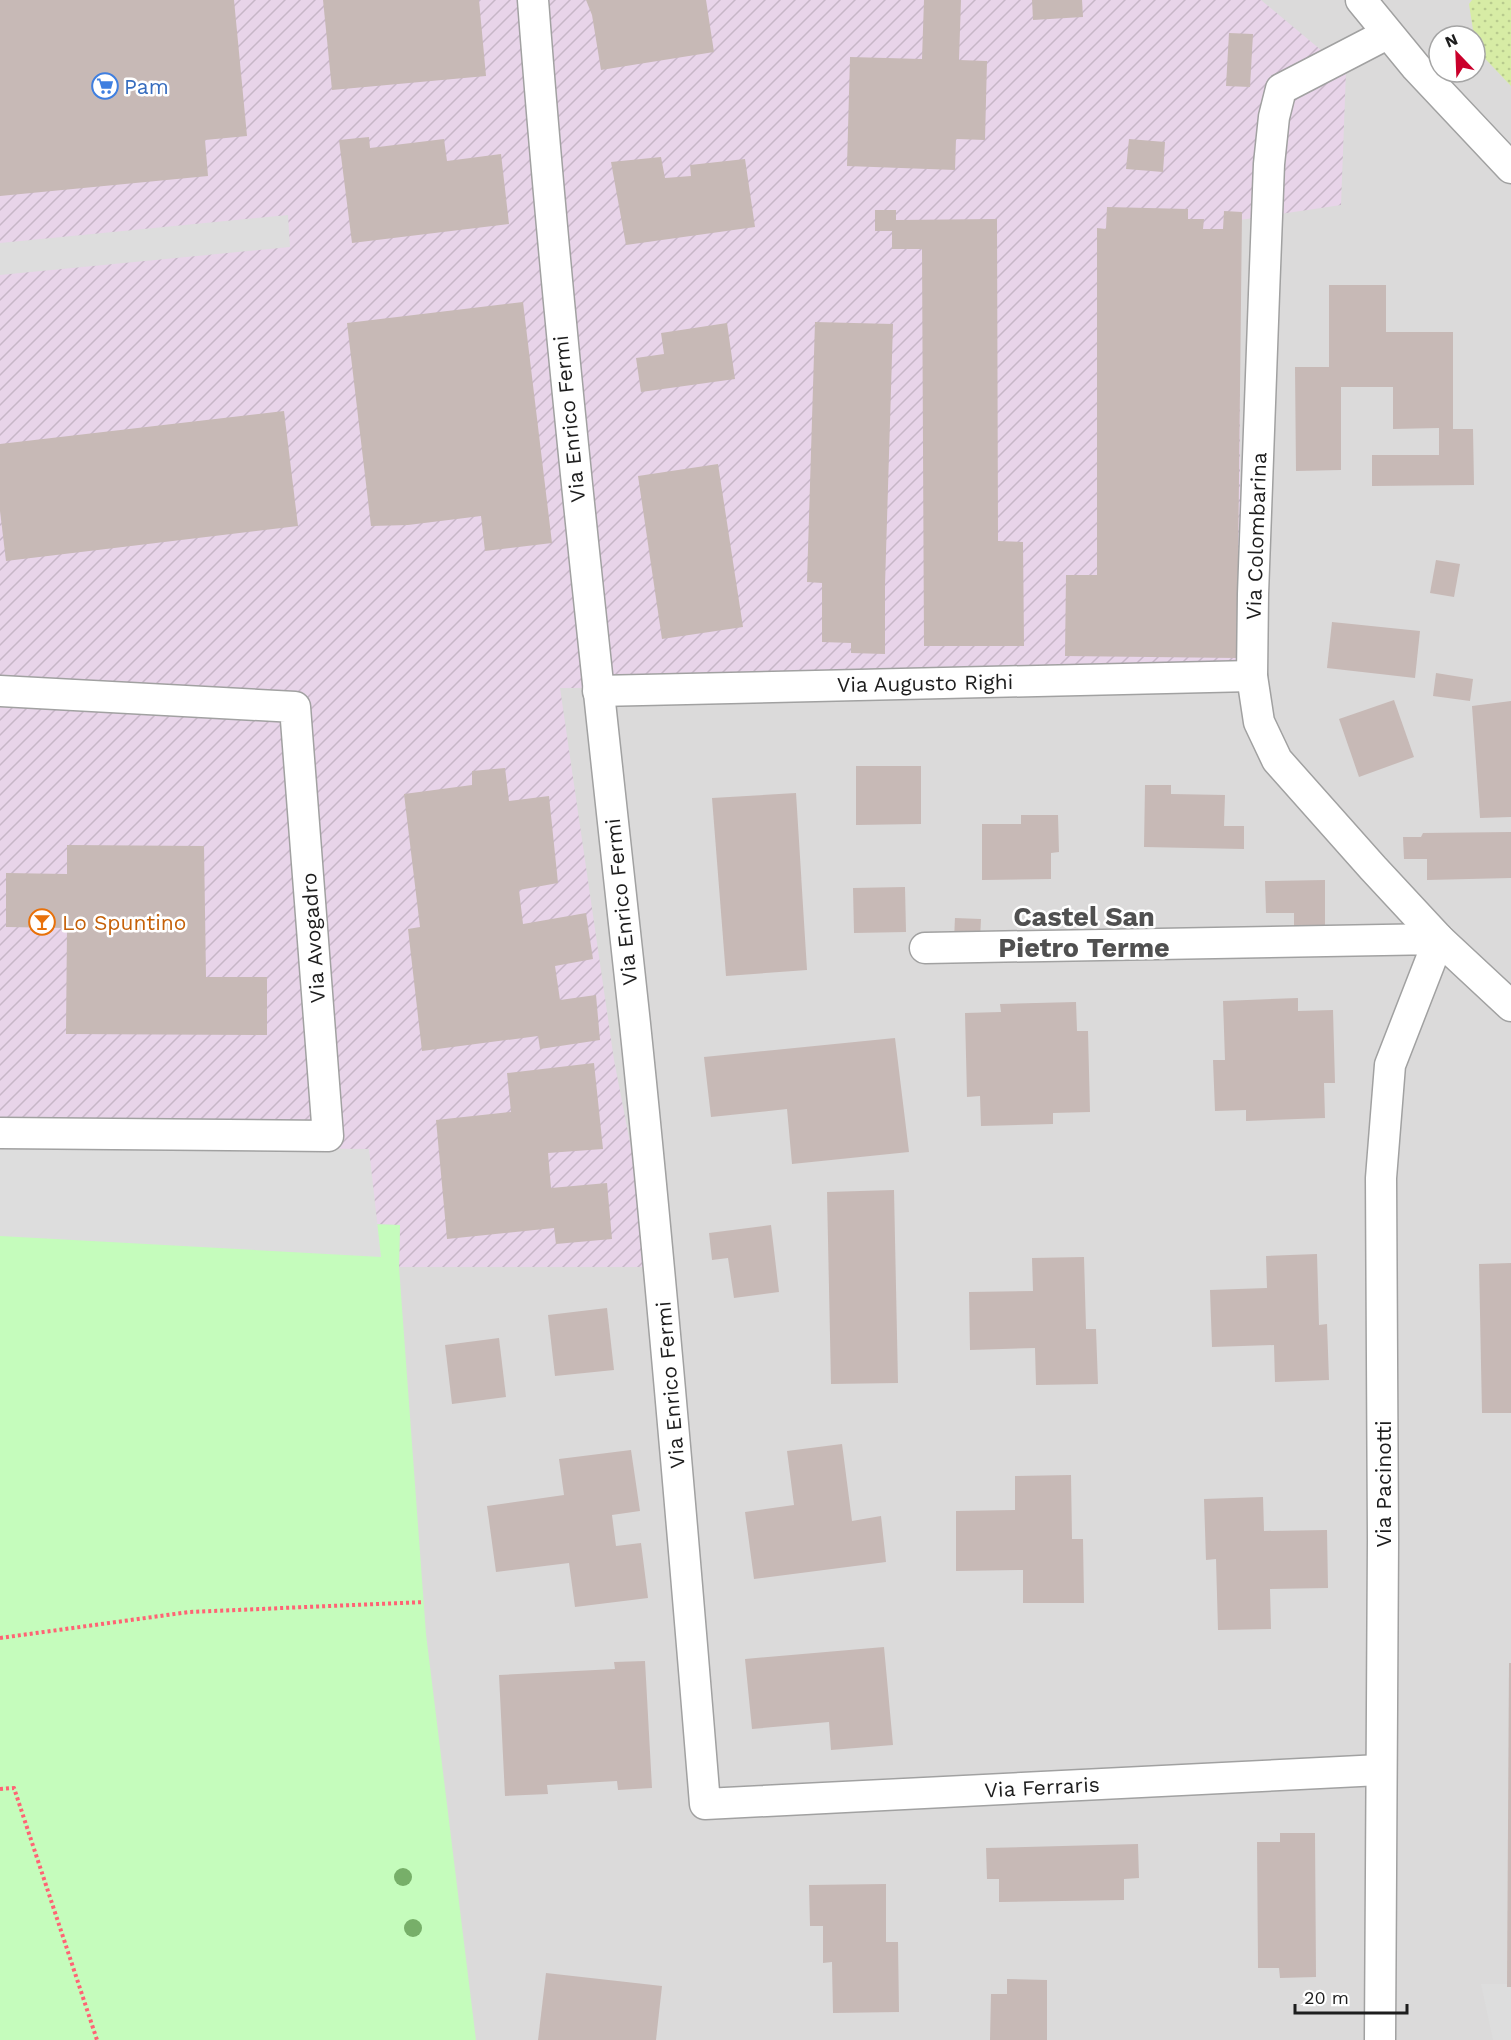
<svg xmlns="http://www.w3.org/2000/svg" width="1511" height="2040" font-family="'Work Sans',sans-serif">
  <defs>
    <pattern id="industrial-furrows" width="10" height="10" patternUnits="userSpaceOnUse" patternTransform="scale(1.5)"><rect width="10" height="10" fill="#e8d4e9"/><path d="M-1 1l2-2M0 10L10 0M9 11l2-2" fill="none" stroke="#c7b6c7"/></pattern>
    <pattern id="garden-dots" width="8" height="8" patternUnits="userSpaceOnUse" patternTransform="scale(1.5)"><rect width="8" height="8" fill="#d7eca5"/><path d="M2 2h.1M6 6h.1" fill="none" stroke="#b8ca8e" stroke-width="1.8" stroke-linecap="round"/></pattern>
  </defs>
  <rect width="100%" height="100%" fill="#efe8e2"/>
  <path fill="#dbdada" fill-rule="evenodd" d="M0 0H1511V2040H0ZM1439 36H1475V72H1439Z"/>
  <polygon fill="url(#industrial-furrows)" points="0,0 1261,0 1346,71 1341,205 1240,220 1240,686 560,688 614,1060 654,1267 399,1267 400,1225 0,1212"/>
  <polygon fill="#c5fcbc" points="0,1212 400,1225 399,1267 426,1634 476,2040 0,2040"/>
  <polygon fill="url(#garden-dots)" points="1472,0 1511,0 1511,86 1476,49 1469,4"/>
  <g fill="#ddd">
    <polygon points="288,215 290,247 0,275 0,243"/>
    <polygon points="0,1146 369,1149 381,1257 0,1236"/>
    <polygon points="1481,1984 1511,1984 1511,2040 1493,2040"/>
  </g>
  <g fill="#c7b9b6">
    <polygon points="0,0 234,0 247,136 205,140 208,176 0,196"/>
    <polygon points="323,0 479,0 486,76 332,90"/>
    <polygon points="586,0 706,0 714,52 601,70 592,15"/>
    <polygon points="924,0 961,0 959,60 987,61 985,140 956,139 955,170 847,166 850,57 922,59"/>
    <polygon points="1032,0 1082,0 1083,17 1033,20"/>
    <polygon points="1229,33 1253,34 1250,87 1226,86"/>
    <polygon points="369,137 370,148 444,139 447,161 501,154 509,224 352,243 339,140"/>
    <polygon points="1129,139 1165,142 1163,172 1126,169"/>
    <polygon points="661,157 665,178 691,176 690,165 745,159 755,227 626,245 611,162"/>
    <polygon points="1107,207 1188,209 1188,219 1204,219 1203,229 1223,229 1224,211 1242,212 1237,658 1065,656 1066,575 1097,575 1097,228 1106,229"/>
    <polygon points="875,210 896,210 896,220 997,219 998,541 1023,542 1024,646 924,646 922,249 892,249 892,231 875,231"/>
    <polygon points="1329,285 1386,285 1386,332 1453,332 1453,429 1473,429 1474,485 1372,486 1372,455 1439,455 1439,428 1393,429 1393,387 1341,387 1341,470 1296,471 1295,367 1329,367"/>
    <polygon points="523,302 552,543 485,551 481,516 408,525 371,526 347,323"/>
    <polygon points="815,322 893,324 885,585 885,654 851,653 851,643 822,642 822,583 807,582"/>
    <polygon points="727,323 735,379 641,392 636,358 664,354 661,333"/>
    <polygon points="284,411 298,526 6,561 0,511 0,444"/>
    <polygon points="718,464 743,627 662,639 638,476"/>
    <polygon points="1436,560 1460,564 1454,597 1430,593"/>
    <polygon points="1332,622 1420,631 1415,678 1327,668"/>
    <polygon points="1436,673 1473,679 1470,701 1433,696"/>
    <polygon points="1394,700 1414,757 1359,777 1339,719"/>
    <polygon points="1511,701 1511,817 1480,818 1472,706"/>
    <polygon points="856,766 921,766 921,824 856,825"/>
    <polygon points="505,768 509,801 549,796 558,883 519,890 523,924 586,913 593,959 555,966 560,1000 596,995 600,1040 540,1049 538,1036 422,1051 408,929 420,927 404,794 472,785 472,771"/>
    <polygon points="1145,785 1171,785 1171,794 1225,795 1224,826 1244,826 1244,849 1144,847"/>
    <polygon points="796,793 807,970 726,976 712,798"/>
    <polygon points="1021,815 1058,815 1059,852 1051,853 1051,879 982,880 982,824 1021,824"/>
    <polygon points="1511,832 1511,878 1427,880 1427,859 1404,859 1403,837 1421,837 1423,833"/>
    <polygon points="67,845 204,846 206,977 267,977 267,1035 66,1034 67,928 6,927 6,873 67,874"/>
    <polygon points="1325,880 1325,944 1294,944 1294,913 1266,913 1265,881"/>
    <polygon points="905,887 906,932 854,933 853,888"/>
    <polygon points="955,918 981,919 980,940 954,939"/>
    <polygon points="1298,998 1298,1011 1333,1010 1335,1083 1324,1083 1325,1118 1246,1121 1246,1110 1215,1111 1213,1060 1225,1060 1223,1001"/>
    <polygon points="1076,1002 1077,1031 1088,1031 1090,1112 1053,1113 1053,1124 981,1126 980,1096 967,1097 965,1013 1001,1012 1000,1004"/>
    <polygon points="895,1038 909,1152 792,1164 787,1109 711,1117 704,1057"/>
    <polygon points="594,1063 603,1149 548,1153 551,1188 607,1183 612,1239 556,1244 554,1228 447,1239 436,1120 511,1112 507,1073"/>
    <polygon points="894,1190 898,1383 831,1384 827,1192"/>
    <polygon points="771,1225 779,1292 734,1298 728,1258 712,1260 709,1233"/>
    <polygon points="1317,1254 1319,1325 1327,1324 1329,1380 1275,1382 1274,1345 1212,1347 1210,1290 1267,1288 1266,1256"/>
    <polygon points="1084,1257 1086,1329 1096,1329 1098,1384 1036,1385 1035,1348 970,1350 969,1292 1033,1291 1032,1258"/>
    <polygon points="1511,1263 1511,1413 1482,1413 1479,1264"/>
    <polygon points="607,1308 614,1370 555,1376 548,1315"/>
    <polygon points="499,1338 506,1397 452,1404 445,1345"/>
    <polygon points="842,1444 852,1521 881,1516 886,1562 754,1579 745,1512 794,1505 787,1451"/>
    <polygon points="631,1450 640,1511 612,1515 616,1546 641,1543 648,1598 575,1607 569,1563 496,1572 487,1506 564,1495 559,1459"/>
    <polygon points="1071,1475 1072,1539 1083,1539 1084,1603 1023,1603 1023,1570 956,1571 956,1511 1015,1510 1015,1476"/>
    <polygon points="1263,1497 1264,1531 1327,1530 1328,1588 1270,1589 1271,1629 1218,1630 1216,1559 1206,1560 1204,1499"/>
    <polygon points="884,1647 893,1745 831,1750 829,1722 752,1729 745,1659"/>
    <polygon points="645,1661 652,1788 618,1790 617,1781 547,1785 548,1794 505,1796 499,1675 615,1669 614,1662"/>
    <polygon points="1509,1663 1511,1663 1511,1987 1507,1987"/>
    <polygon points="1280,1833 1315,1833 1316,1977 1280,1978 1279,1968 1258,1968 1257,1842 1280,1842"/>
    <polygon points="1138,1844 1139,1878 1124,1879 1124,1900 999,1902 999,1879 987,1879 986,1848"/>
    <polygon points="886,1884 886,1942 898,1942 899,2012 833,2013 832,1962 823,1963 823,1926 810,1926 809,1885"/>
    <polygon points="546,1973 662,1986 656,2040 538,2040"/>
    <polygon points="1007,1979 1047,1980 1047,2040 990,2040 991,1994 1007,1994"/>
  </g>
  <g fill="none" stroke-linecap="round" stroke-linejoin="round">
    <g stroke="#a1a1a1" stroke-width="33">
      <g id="minor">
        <path d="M533 0C559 342 598 683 635 1024 662 1284 684 1544 705 1804L1380 1770"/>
        <polyline points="1361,0 1416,67 1511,168"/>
        <polyline points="1387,34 1281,89 1274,117 1269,164 1264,294 1253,594 1252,676 1259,722 1277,760 1373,868 1439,939 1511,1006"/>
        <polyline points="0,691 295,707 328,1136 0,1133"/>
        <polyline points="598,691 1252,676"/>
        <polyline points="925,948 1439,939 1390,1065 1381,1178 1383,1540 1380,2040"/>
      </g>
    </g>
    <g stroke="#ff6374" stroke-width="4" stroke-dasharray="3 3" stroke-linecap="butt">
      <polyline points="0,1638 189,1612 424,1602"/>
      <polyline points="0,1789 14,1788 97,2040"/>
    </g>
    <use href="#minor" stroke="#fff" stroke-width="30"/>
  </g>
  <g fill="#77af69">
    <circle cx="403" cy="1877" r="9"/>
    <circle cx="413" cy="1928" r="9"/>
  </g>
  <defs>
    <g id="supermarket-ring" transform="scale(1.35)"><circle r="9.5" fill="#fff" stroke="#3f7fe0" stroke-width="1.5"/><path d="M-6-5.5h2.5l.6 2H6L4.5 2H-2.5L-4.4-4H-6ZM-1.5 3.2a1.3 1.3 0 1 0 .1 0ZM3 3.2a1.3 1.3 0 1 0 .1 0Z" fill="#3f7fe0"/></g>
    <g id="bar-ring" transform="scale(1.35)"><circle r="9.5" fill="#fff" stroke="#e8710a" stroke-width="1.5"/><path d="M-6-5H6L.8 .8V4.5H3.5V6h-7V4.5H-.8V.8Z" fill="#e8710a"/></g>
  </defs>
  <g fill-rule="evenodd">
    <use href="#supermarket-ring" x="105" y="86"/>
    <use href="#bar-ring" x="42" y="922"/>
  </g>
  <g text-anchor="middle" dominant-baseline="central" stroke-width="5" stroke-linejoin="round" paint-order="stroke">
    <g font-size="21" fill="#366cbe" stroke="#fff" text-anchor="start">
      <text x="124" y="86">Pam</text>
    </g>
    <g font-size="21" fill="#1d1d1d" stroke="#fff">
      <text transform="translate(569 419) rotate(-96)">Via Enrico Fermi</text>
      <text transform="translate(1256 536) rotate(-88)">Via Colombarina</text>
      <text transform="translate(925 683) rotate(-1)">Via Augusto Righi</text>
      <text transform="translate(621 902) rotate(-96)">Via Enrico Fermi</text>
      <text transform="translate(313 938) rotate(-94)">Via Avogadro</text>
      <text transform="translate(670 1385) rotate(-95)">Via Enrico Fermi</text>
      <text transform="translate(1383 1484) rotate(-90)">Via Pacinotti</text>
      <text transform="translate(1042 1787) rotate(-3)">Via Ferraris</text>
    </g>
    <g font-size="21" fill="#c56008" stroke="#fff" text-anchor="start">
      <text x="62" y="922">Lo Spuntino</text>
    </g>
    <g font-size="27" font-weight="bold" fill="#505050" stroke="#fff">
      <text x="1084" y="917">Castel San<tspan x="1084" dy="31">Pietro Terme</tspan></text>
    </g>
  </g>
  <g transform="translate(1457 54) rotate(337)"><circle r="28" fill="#ffffff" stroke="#a5a5a5" stroke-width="1.5"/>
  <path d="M0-4.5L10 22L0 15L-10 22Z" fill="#ca002b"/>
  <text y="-9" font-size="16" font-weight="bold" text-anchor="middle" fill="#1d1d1d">N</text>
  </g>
  <path d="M1295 2004v9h112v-9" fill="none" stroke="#1d1d1d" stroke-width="3"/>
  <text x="1304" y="2004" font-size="18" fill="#1d1d1d" stroke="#ffffff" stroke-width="4.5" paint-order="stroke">20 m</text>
</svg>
